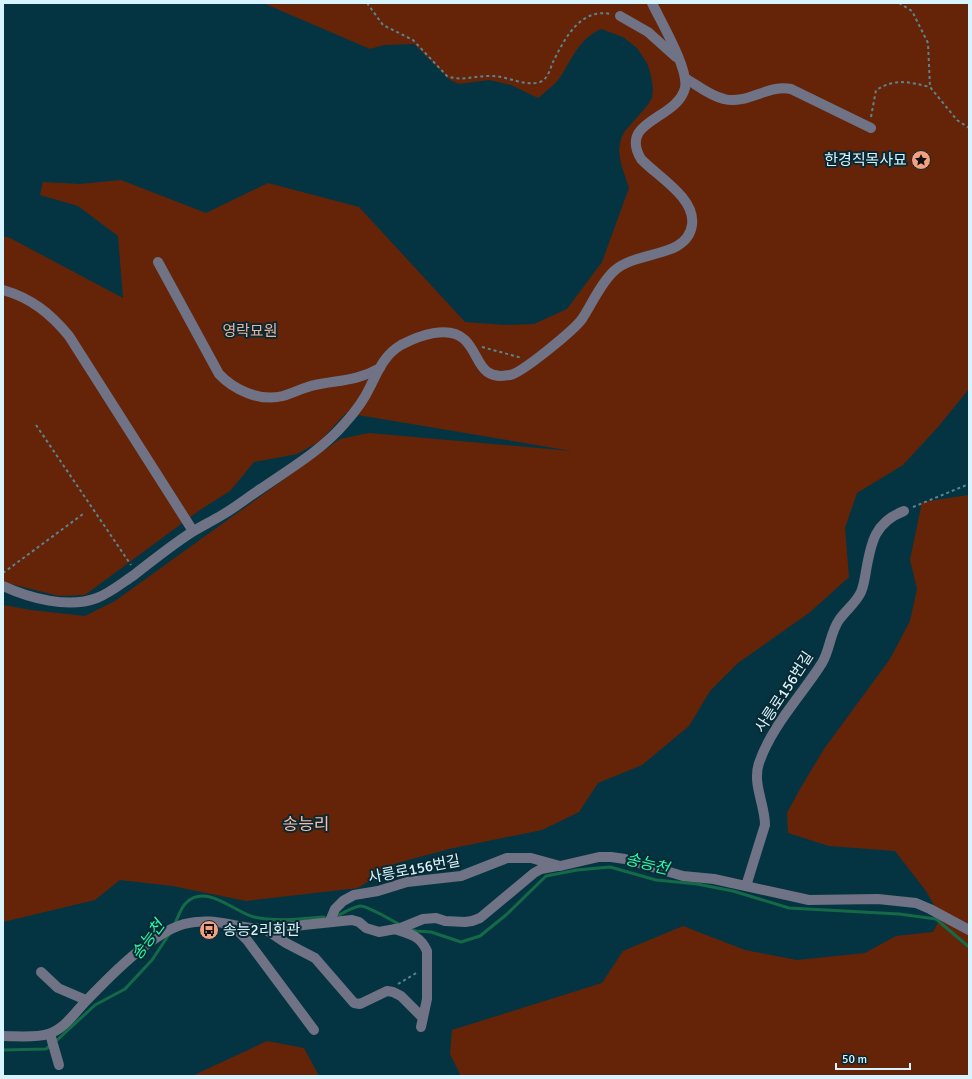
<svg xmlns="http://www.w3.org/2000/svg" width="972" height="1079" font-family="Signika,'Noto Sans KR',sans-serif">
  <rect width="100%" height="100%" fill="#043441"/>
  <g fill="#652408">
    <path d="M263 3H969V389L938 427 903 465 857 493 845 528 849 577 809 613 738 663 710 691 689 726 642 765 598 783 579 812 542 830 449 849 397 863 358 888 246 901 172 886 120 880 95 900 3 922V605L31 610 85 616 115 601 340 439 369 433 572 451 346 413 319 442 297 454 254 462 230 491 200 510 85 595 59 596 3 582V236L10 238 123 298 118 236 78 206 40 195 43 182 80 184 121 180 206 213 268 183 359 207 465 322 505 325 534 324 567 309 602 262 629 188 621 164 619 150 621 139 625 131 647 106 652 98 653 89 651 75 647 63 637 48 623 37 601 29C579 39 573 57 561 76 556 84 545 92 538 98L511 85 489 80 459 84 450 80 414 44 384 45 370 49Z"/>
    <polygon points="969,495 969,1076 461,1076 450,1054 452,1030 602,983 623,951 683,926 745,950 797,960 865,953 896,936 933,932 941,917 926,891 895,851 829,846 788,833 787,813 800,789 824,749 890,659 910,621 917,589 910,560 922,502"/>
    <polygon points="267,1041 304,1048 319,1076 192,1076"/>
  </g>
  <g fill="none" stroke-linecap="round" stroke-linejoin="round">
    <g stroke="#146a47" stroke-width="3">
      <path d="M339 915C345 912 353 907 360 906 367 905 392 921 401 925"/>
      <path d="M174 925C178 918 181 907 186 903 206 883 234 912 254 917 276 922 301 919 324 917"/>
      <polyline points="409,929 416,931 431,932 461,942 480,936 506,915 546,876 577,870 610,867 656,880 697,884 733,891 789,908 899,914 936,919 969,947"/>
      <polyline points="55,1042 95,1005 125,989 152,960 170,933"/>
      <polyline points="3,1050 46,1049 51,1045"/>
    </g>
    <g stroke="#5c8490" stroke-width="2" stroke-dasharray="3 3" stroke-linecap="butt">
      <path d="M367 3 383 25 413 40 447 76C462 82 476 75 492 76 507 76 525 87 540 82 548 79 550 69 553 62 565 38 580 8 611 14"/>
      <polyline points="899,3 912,11 928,43 930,87"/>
      <path d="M871 117 876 90C896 78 909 82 930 87L957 120 969 128"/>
      <polyline points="482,347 522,358"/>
      <polyline points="36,425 131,565"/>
      <polyline points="913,507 969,484"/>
      <polyline points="3,573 83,514"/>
      <polyline points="398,984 418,972"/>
    </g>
    <g stroke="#707285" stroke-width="10">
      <polyline points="620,16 648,32 676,57"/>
      <path d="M685 78C697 85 710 96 724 99 747 105 768 84 791 89L871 128"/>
      <path d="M158 262 219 374C234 390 260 402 283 396 294 393 304 387 315 385 339 380 357 381 380 368"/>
      <path d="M3 290C31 298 50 313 69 336L193 531"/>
      <path d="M3 586C29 598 68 609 97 598 110 593 122 583 134 575 153 560 172 545 192 532 202 526 212 521 222 515 236 507 248 497 262 488 291 468 322 450 345 423 355 412 364 400 370 387 378 371 384 355 401 345 418 336 449 324 465 340 481 356 478 381 510 375 522 373 574 330 582 319 592 304 600 284 614 271 636 250 687 259 692 225 696 198 658 177 641 159 618 120 677 120 685 88 689 69 661 22 652 3"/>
      <path d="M746 886 765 825C765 804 752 784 759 763 772 725 802 695 822 663 830 650 830 633 839 620 846 610 856 603 861 592 864 585 865 577 866 571 871 542 875 522 904 511"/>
      <polyline points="330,921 335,909 343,901 354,895 378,891 407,882 461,876 507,858 531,858 560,866 599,857 611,857 625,859 683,876 714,879 809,900 878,899 916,903 930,909 969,930"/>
      <polyline points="232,925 247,940 314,1030"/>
      <polyline points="265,929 286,943 315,958 354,1003 360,1004 387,991 393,992 401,996 422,1017"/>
      <path d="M395 929C409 934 420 935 427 951V999L421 1027"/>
      <polyline points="41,972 58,988 86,1000"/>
      <polyline points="50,1034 59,1065"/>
      <path d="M3 1036C17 1036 35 1038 48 1034 65 1029 75 1012 87 1000 110 976 152 933 184 924 216 916 236 929 265 929L352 920 359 922 366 928 379 932 401 928 423 919 436 918 445 921 465 922 472 921 480 918 534 873 541 869 557 866"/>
    </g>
  </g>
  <defs>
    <g id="sight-disc" transform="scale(1)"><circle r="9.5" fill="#f39f82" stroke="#0a2932"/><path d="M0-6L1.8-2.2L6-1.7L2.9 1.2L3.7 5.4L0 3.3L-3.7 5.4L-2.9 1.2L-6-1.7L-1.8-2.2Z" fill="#111"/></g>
    <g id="bus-disc" transform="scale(1)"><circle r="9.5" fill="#f39f82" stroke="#0a2932"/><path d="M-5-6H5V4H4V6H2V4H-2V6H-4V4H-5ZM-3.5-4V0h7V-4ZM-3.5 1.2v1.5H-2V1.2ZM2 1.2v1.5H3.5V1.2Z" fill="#111"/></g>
  </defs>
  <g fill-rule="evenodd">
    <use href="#sight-disc" x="921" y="160"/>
    <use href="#bus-disc" x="209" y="930"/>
  </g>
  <g text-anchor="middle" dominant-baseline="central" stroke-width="4" stroke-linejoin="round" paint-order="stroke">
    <g font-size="15" fill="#d8f5ff" stroke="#0a2932" text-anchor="end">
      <text x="907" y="160">한경직목사묘</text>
      <text x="223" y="930" text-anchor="start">송능2리회관</text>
    </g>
    <g font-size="15" fill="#edb19b" stroke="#0a2932">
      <text x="250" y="331">영락묘원</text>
    </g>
    <g font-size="15" fill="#d8f5ff" stroke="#0a2932">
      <text transform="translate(784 692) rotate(-57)">사릉로156번길</text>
      <text transform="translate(414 869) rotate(-11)">사릉로156번길</text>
    </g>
    <g font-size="16" font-style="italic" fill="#25fdab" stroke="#0a2932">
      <text transform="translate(647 864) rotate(14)">송능천</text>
      <text transform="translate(148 940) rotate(-54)">송능천</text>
    </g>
    <g font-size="17" fill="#fcbda7" stroke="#0a2932">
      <text x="306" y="824">송능리</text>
    </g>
  </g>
  <rect width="972" height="1079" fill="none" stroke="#d8f5ff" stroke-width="8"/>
  <path d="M836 1063v6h74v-6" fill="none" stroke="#d8f5ff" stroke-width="2"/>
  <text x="842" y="1063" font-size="12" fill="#d8f5ff" stroke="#0a2932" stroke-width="3" paint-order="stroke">50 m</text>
</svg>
